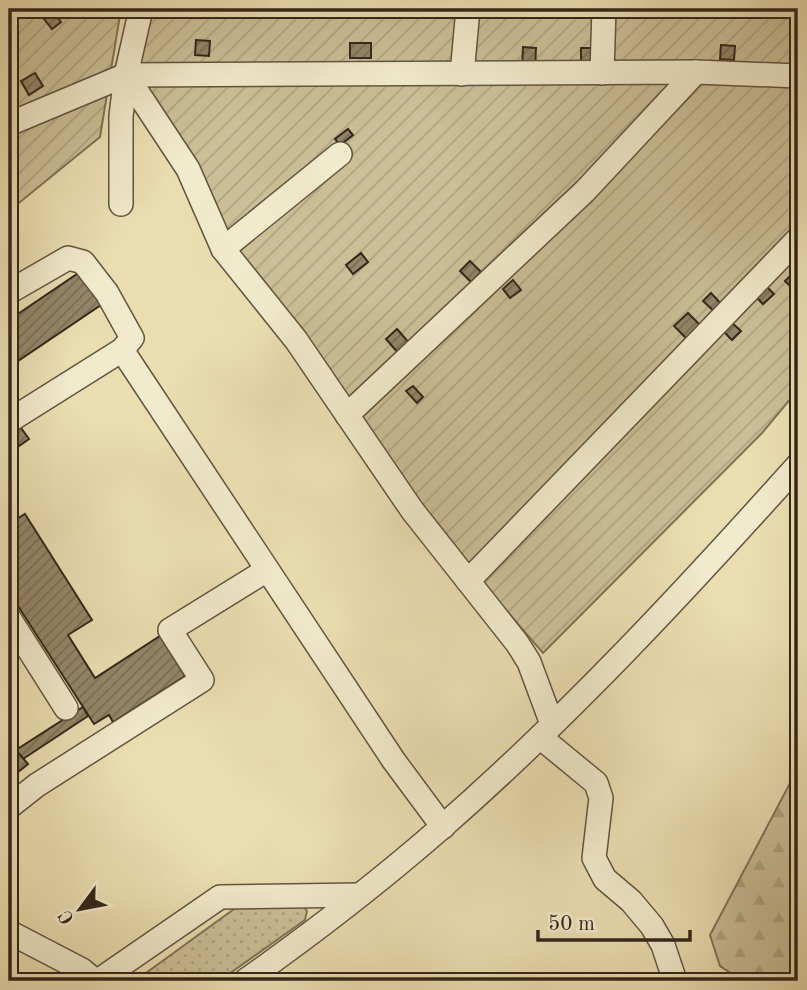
<svg xmlns="http://www.w3.org/2000/svg" width="807" height="990" font-family="'Old Standard TT',serif">
  <defs>
    <pattern id="grass-dots" width="8" height="8" patternUnits="userSpaceOnUse" patternTransform="scale(1.75)"><rect width="8" height="8" fill="#cbbf97"/><path d="M2 2h.1M6 6h.1" fill="none" stroke="#afa482" stroke-width="1.8" stroke-linecap="round"/></pattern>
    <pattern id="forest-firs" width="22" height="20" patternUnits="userSpaceOnUse" patternTransform="scale(1.75)"><rect width="22" height="20" fill="#cbbf97"/><path d="M5 1l3.5 6h-7zM16 11l3.5 6h-7z" fill="#afa482"/></pattern>
    <pattern id="garden-furrows" width="10" height="10" patternUnits="userSpaceOnUse" patternTransform="scale(1.75)"><rect width="10" height="10" fill="#cbbf97"/><path d="M-1 1l2-2M0 10L10 0M9 11l2-2" fill="none" stroke="#afa482"/></pattern>
    <pattern id="building-hatch" width="6" height="6" patternUnits="userSpaceOnUse" patternTransform="scale(1.75)"><rect width="6" height="6" fill="#938669"/><path d="M-1 1l2-2M0 6l6-6M5 7l2-2" fill="none" stroke="#796e56"/></pattern>
  </defs>
  <rect width="100%" height="100%" fill="#eadeb1"/>
  <filter id="stains"><feTurbulence type="fractalNoise" baseFrequency=".00286" numOctaves="4"/><feColorMatrix values="0 0 0 0 .2 0 0 0 0 .09 0 0 0 0 .02 0 0 0 .5 -.17"/></filter>
  <radialGradient id="worn" r=".72"><stop offset=".6" stop-color="#630" stop-opacity="0"/><stop offset="1" stop-color="#630" stop-opacity=".3"/></radialGradient>
  <polygon fill="url(#grass-dots)" stroke="#807358" stroke-width="2" points="299,901 307,911 305,920 219,981 135,981 241,904"/>
  <polygon fill="url(#forest-firs)" stroke="#807358" stroke-width="2" points="798,768 798,981 743,981 720,966 710,935"/>
  <g fill="url(#garden-furrows)" stroke="#807358" stroke-width="2">
    <polygon points="9,9 121,9 100,137 9,211"/>
    <polygon points="146,9 798,9 798,390 762,433 543,653 415,505 219,234 150,97 137,63"/>
  </g>
  <g fill="url(#building-hatch)" stroke="#34271a" stroke-width="2">
    <polygon points="53,12 61,22 52,29 44,19"/>
    <polygon points="196,40 210,41 209,56 195,55"/>
    <rect x="350" y="43" width="21" height="15"/>
    <polygon points="721,45 735,46 734,60 720,59"/>
    <polygon points="523,47 536,48 535,69 522,68"/>
    <rect x="581" y="48" width="12" height="15"/>
    <polygon points="35,73 43,86 29,95 21,81"/>
    <polygon points="348,129 353,135 340,145 335,139"/>
    <polygon points="361,253 368,262 353,274 346,265"/>
    <polygon points="470,261 481,272 471,282 460,271"/>
    <polygon points="796,270 798,273 798,284 793,289 785,281"/>
    <polygon points="80,272 101,305 9,367 9,320"/>
    <polygon points="513,280 521,290 510,298 503,289"/>
    <polygon points="766,286 774,294 763,304 755,296"/>
    <polygon points="711,293 724,307 717,314 703,301"/>
    <polygon points="688,313 701,326 688,340 674,326"/>
    <polygon points="730,321 741,331 732,340 722,330"/>
    <polygon points="397,329 410,344 399,354 386,339"/>
    <polygon points="413,386 423,397 417,403 406,391"/>
    <polygon points="19,425 29,439 9,453 9,431"/>
    <polygon points="25,514 92,620 68,635 95,678 160,636 185,676 113,722 109,715 94,724 9,592 9,524"/>
    <polygon points="83,707 88,716 23,759 16,750"/>
    <polygon points="9,742 28,764 12,777 9,774"/>
  </g>
  <g fill="none" stroke-linecap="round" stroke-linejoin="round">
    <g stroke="#625540" stroke-width="26">
      <g id="minor">
        <polyline points="141,9 126,75 188,169 223,249 296,340 412,510 517,643 529,662 552,724"/>
        <polyline points="602,73 604,9"/>
        <polyline points="462,74 468,9"/>
        <polyline points="9,124 126,75 696,72 798,76"/>
        <polyline points="121,204 121,116 126,75"/>
        <polyline points="223,249 340,154"/>
        <polyline points="9,292 68,258 83,262 107,293 132,338 122,350 9,421"/>
        <polyline points="122,350 394,761 443,827"/>
        <polyline points="347,415 585,191 696,72"/>
        <polyline points="468,581 798,239"/>
        <polyline points="9,618 66,708"/>
        <polyline points="540,737 596,783 601,798 594,858 605,879 631,901 652,926 663,945 675,981"/>
        <polyline points="9,807 37,785 202,680 170,630 267,570"/>
        <polyline points="9,932 82,970 95,981"/>
        <polyline points="98,981 220,897 360,895"/>
        <path d="M245 981C313 933 379 882 441 828 569 716 685 591 798 465"/>
      </g>
    </g>
    <use href="#minor" stroke="#f1eacc" stroke-width="23"/>
  </g>
  <rect width="807" height="990" fill="none" stroke="#eadeb1" stroke-width="35"/>
  <rect x="10" y="10" width="786" height="969" fill="none" stroke="#34271a" stroke-width="3.5"/>
  <rect x="18" y="18" width="772" height="955" fill="none" stroke="#34271a" stroke-width="2"/>
  <g transform="translate(80 909) rotate(238)" stroke="#f1eacc" stroke-width="5" paint-order="stroke">
  <path d="M0-5L12 26L0 18L-12 26Z" fill="#34271a"/>
  <text y="-10" font-size="19" font-weight="bold" text-anchor="middle" fill="#34271a">С</text>
  </g>
  <path d="M538 930v10h152v-10" fill="none" stroke="#34271a" stroke-width="3.5"/>
  <text x="548" y="930" font-size="21" fill="#34271a" stroke="#f1eacc" stroke-width="5" paint-order="stroke">50 m</text>
  <rect width="100%" height="100%" filter="url(#stains)"/>
  <rect width="100%" height="100%" fill="url(#worn)"/>
</svg>
